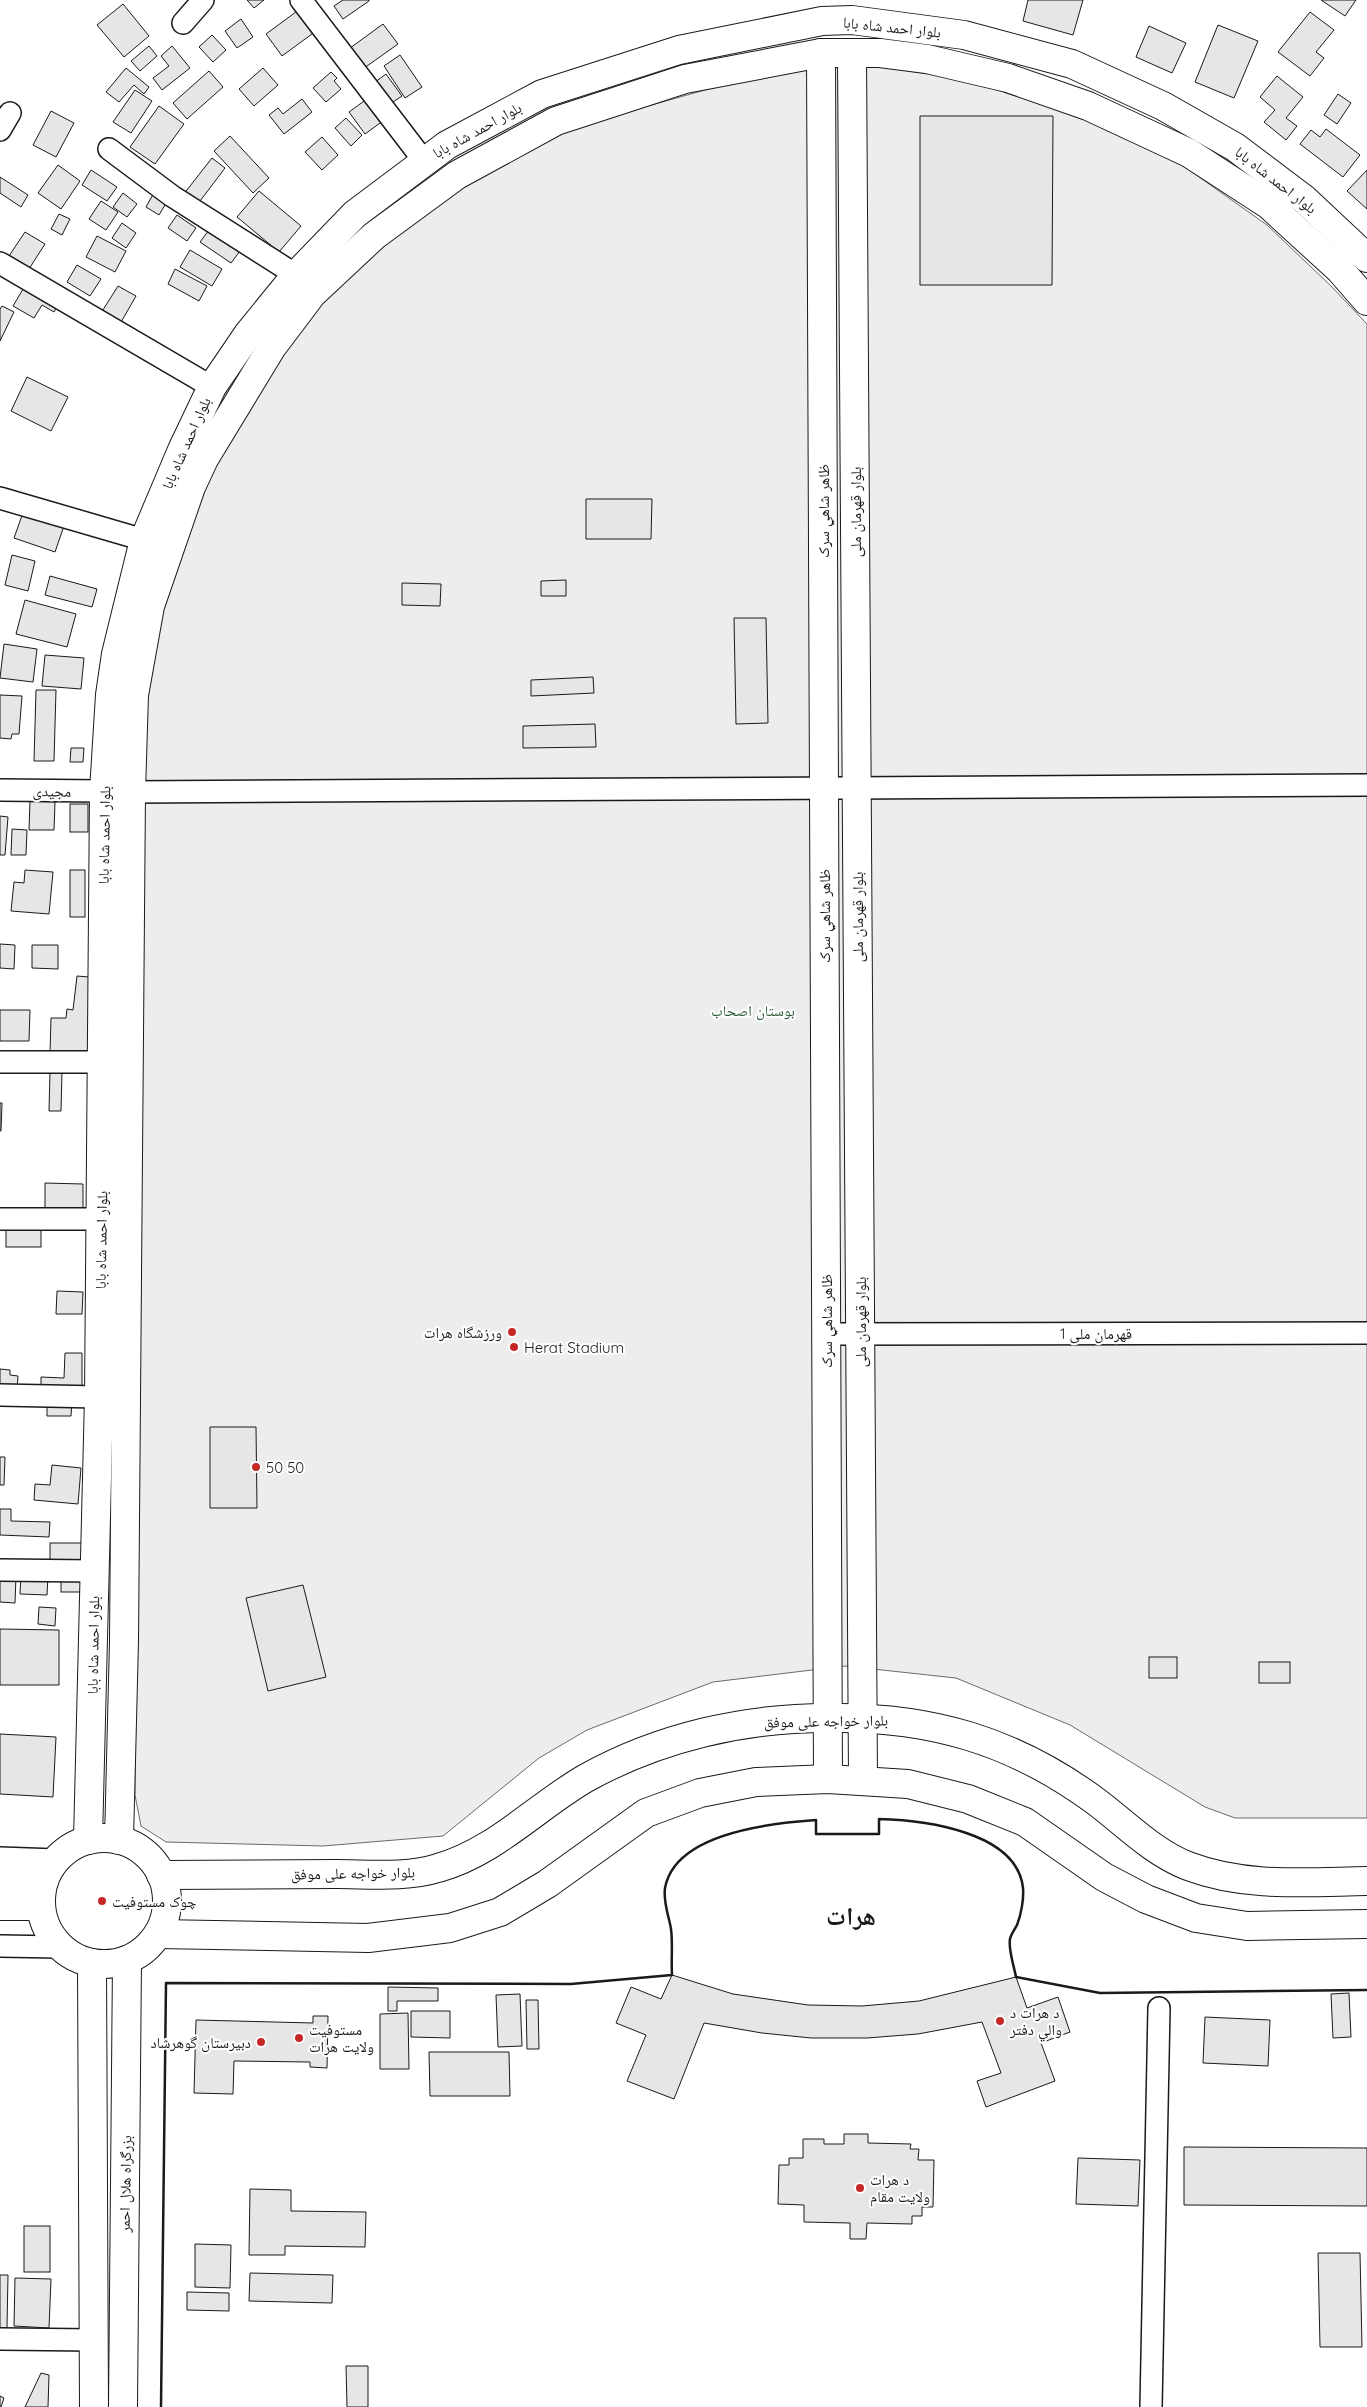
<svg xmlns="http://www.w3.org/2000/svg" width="1367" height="2407" font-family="Quicksand,'Noto Naskh Arabic',sans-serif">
  <rect width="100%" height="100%" fill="#fff"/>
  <polygon fill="#ededed" stroke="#6a6a6a" points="871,65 966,80 1087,119 1185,167 1267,225 1331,286 1367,324 1367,1818 1235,1818 1205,1807 1070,1725 956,1678 845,1666 713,1682 587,1730 539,1758 443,1836 323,1846 166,1842 141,1826 135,1795 139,757 142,688 179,531 287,336 413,215 555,132 705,90 795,69"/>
  <g fill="#e6e6e6" stroke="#1a1a1a">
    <polygon points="247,0 264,0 254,8"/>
    <polygon points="343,0 369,0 369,1 343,19 334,6"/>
    <polygon points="1028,0 1083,0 1073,35 1023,21"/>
    <polygon points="1321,0 1356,0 1345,16"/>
    <polygon points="123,4 149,36 124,57 97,25"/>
    <polygon points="300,9 316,31 282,56 266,34"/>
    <polygon points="1310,12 1334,30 1316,52 1324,58 1310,76 1278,52"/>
    <polygon points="241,19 253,37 237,48 225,31"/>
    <polygon points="383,24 398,44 360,71 346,51"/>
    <polygon points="1218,25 1258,41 1234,98 1195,82"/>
    <polygon points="1149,26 1186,43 1172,73 1136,57"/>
    <polygon points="212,35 226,50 213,62 199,47"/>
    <polygon points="149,46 157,56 140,71 131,61"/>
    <polygon points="172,46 190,68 162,90 153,78 169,66 161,56"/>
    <polygon points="400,55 422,87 405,98 384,66"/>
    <polygon points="126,68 149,87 144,94 134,85 119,102 106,92"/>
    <polygon points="263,68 278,85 254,106 239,89"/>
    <polygon points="209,71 223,87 187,119 173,103"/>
    <polygon points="331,72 337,78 334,81 341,89 326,102 313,88"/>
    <polygon points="386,74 402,96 387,106 371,85"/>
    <polygon points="1277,76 1303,97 1286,118 1297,126 1286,140 1264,122 1275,110 1260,97"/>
    <polygon points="135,90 152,101 131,133 113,122"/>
    <polygon points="1338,94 1351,103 1337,124 1324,115"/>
    <polygon points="371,96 387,118 365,134 349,112"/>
    <polygon points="302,99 312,112 284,134 269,115 278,108 283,114"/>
    <polygon points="159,106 184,124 155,164 130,147"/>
    <polygon points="51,111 74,123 56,157 33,145"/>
    <polygon points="920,116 1053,116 1052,285 920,285"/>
    <polygon points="346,118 362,135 351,146 335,128"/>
    <polygon points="1326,129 1360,155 1343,177 1300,144 1311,130 1320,137"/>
    <polygon points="230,136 269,178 253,193 214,151"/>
    <polygon points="322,137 338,155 322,170 305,152"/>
    <polygon points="212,158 225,168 197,205 183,195"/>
    <polygon points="58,165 80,181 61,209 38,193"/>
    <polygon points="91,170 117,187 107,201 82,185"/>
    <polygon points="1367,170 1367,209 1347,191"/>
    <polygon points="0,177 28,195 21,207 0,193"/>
    <polygon points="156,189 169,198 159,215 146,207"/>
    <polygon points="259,191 301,226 279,252 237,217"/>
    <polygon points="123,193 137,204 127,217 113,207"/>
    <polygon points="101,201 118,212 106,230 89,219"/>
    <polygon points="59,214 70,219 62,235 51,229"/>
    <polygon points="177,215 196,228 187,241 168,228"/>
    <polygon points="122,223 136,233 126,248 112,238"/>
    <polygon points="212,226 243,247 231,263 200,242"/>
    <polygon points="25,232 45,244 29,269 9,256"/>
    <polygon points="97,236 126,251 115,272 86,257"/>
    <polygon points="190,250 222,269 212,286 180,267"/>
    <polygon points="77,265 101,279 90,296 67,282"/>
    <polygon points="175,269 207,286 199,301 168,284"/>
    <polygon points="26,284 59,303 54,312 42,305 34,318 13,306"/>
    <polygon points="118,286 136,296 120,324 101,313"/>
    <polygon points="2,306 14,312 0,341 0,309"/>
    <polygon points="27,377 68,397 51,431 11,411"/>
    <polygon points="586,499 652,499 651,539 586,539"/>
    <polygon points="24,510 65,523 55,552 14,538"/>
    <polygon points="12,555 35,561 28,591 5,585"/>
    <polygon points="50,576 97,589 92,607 45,595"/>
    <polygon points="566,580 566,596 541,596 541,581"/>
    <polygon points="402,583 441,584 440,606 402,605"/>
    <polygon points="25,600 76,614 67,647 16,634"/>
    <polygon points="734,618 766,618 768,723 736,724"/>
    <polygon points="4,644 37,649 33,682 0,678"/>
    <polygon points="45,655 84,658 81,689 42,686"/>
    <polygon points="593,677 594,693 531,696 531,680"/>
    <polygon points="36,690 56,690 54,761 34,761"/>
    <polygon points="0,695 22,696 19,734 12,734 11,739 0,738"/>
    <polygon points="595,724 596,747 523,748 523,726"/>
    <polygon points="71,748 84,748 83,762 70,762"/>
    <polygon points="30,801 55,802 54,830 29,830"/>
    <rect x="70" y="804" width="18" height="28"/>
    <polygon points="0,816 8,817 5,855 0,855"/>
    <polygon points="12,829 27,830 26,855 11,855"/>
    <polygon points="25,870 53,872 49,914 11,911 14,882 24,883"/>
    <rect x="70" y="870" width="15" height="47"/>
    <polygon points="0,944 15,945 14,969 0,968"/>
    <polygon points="32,945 58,945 58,969 32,968"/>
    <polygon points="77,976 89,977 89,1054 50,1053 51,1018 66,1018 67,1009 73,1010"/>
    <polygon points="0,1010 30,1010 29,1041 0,1041"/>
    <polygon points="50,1071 62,1072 61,1111 49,1111"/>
    <polygon points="0,1103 2,1103 1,1131 0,1131"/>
    <polygon points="45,1183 83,1184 83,1214 45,1214"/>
    <rect x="6" y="1228" width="35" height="19"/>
    <polygon points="57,1291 83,1292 82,1314 56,1314"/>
    <polygon points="65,1353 82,1353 82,1391 41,1390 41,1377 64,1378"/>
    <polygon points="0,1369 10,1370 10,1375 18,1376 17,1390 0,1389"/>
    <polygon points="47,1399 72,1400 71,1416 47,1416"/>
    <polygon points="210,1427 256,1427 257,1508 210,1508"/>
    <polygon points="0,1457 5,1457 4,1485 0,1485"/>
    <polygon points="52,1465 81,1468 78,1504 34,1500 35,1484 50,1485"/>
    <polygon points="0,1509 11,1509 11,1521 50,1522 49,1537 0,1535"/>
    <rect x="50" y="1543" width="32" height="22"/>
    <polygon points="21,1574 48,1576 47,1595 20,1594"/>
    <polygon points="0,1575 16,1576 15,1603 0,1602"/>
    <rect x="61" y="1577" width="20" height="15"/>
    <polygon points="303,1585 326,1677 268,1691 246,1598"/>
    <polygon points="39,1607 56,1608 55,1626 38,1624"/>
    <polygon points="0,1629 59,1630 59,1685 0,1685"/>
    <rect x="1149" y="1657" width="28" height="21"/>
    <rect x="1259" y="1662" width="31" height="21"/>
    <polygon points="0,1734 56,1737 53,1797 0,1794"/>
    <polygon points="672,1975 733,1994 808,2005 862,2006 919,2001 1016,1977 1027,2008 1058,1997 1070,2032 1041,2043 1055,2081 986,2107 977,2081 1001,2073 982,2022 918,2034 867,2038 811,2038 762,2033 704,2023 674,2099 627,2081 646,2035 616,2023 631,1987 661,1999"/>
    <polygon points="388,1987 438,1988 438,2001 397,2001 397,2011 388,2011"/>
    <polygon points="1349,1993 1351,2037 1333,2038 1331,1994"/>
    <polygon points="520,1994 522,2046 498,2047 496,1995"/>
    <polygon points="526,2000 538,2000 539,2049 527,2049"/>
    <polygon points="411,2011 450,2011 450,2038 411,2037"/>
    <polygon points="408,2013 409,2069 380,2069 380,2014"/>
    <polygon points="313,2016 328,2016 327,2068 310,2067 310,2062 234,2061 233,2094 194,2093 196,2020 313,2023"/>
    <polygon points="1205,2017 1270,2020 1268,2066 1203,2063"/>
    <polygon points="429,2052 509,2052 510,2096 430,2096"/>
    <polygon points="844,2134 868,2134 868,2143 911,2144 910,2149 919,2149 918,2160 934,2160 933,2207 922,2207 922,2216 912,2216 912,2224 867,2223 866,2239 850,2239 850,2223 804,2222 804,2205 778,2204 779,2165 789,2165 789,2158 803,2158 803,2139 824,2139 824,2144 844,2144"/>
    <polygon points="1184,2147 1367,2148 1367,2206 1184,2205"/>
    <polygon points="1078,2158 1140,2160 1138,2206 1076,2204"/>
    <polygon points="250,2189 291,2190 291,2211 366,2212 365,2247 285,2246 285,2255 249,2255"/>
    <rect x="24" y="2226" width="26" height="46"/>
    <polygon points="195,2244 231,2245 230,2288 195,2287"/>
    <polygon points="1318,2253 1360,2253 1362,2347 1320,2347"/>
    <polygon points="250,2273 333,2275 332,2303 249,2301"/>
    <polygon points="0,2275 8,2275 7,2328 0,2328"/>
    <polygon points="15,2278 51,2279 49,2328 14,2326"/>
    <polygon points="187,2292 229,2293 229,2311 187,2310"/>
    <polygon points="346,2366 368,2366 368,2407 347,2407"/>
    <polygon points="41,2373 49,2375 48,2407 25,2407"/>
    <polygon points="0,2396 4,2398 1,2407 0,2407"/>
  </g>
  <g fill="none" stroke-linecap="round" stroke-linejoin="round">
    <g stroke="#1a1a1a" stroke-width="24">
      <g id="minor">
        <polyline points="301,0 424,161"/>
        <polyline points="183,23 203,0"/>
        <polyline points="0,130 10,113"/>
        <polyline points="109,149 172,196 296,275"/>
        <polyline points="0,263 212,387"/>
        <polyline points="0,498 144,540"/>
        <polyline points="0,790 104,791"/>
        <polyline points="131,792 1367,785"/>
        <polyline points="0,1062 102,1062"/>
        <polyline points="0,1219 102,1219"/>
        <polyline points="826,1334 1367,1333"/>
        <polyline points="0,1395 99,1397"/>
        <polyline points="0,1570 94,1571"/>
        <polyline points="0,1858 56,1860"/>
        <polyline points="0,1946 60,1947"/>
        <polyline points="0,2339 94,2340"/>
        <polyline points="1151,2407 1159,2008"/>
      </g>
    </g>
    <g stroke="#1a1a1a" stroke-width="30">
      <g id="major">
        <polyline points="821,53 828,1779"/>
        <polyline points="852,54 863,1779"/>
      </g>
    </g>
    <g stroke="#1a1a1a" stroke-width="30">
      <g id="highway">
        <circle cx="104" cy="1901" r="63"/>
        <polyline points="88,1840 99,1397 104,791 110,695 116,654 144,540 182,450 212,387 248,334 296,275 355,214 447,145 542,94 679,50 822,21 852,20 964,35 1072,64 1163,106 1235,147 1304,199 1367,258"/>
        <polyline points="119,1840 124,1641 131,792 134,695 150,606 191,487 204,459 272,347 312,294 374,236 457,175 556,121 685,79 821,53 880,53 927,59 1008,78 1088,106 1189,153 1269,205 1340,270 1367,301"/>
        <path d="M161 1875C219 1875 277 1874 336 1874 369 1874 406 1878 438 1868 495 1852 536 1807 586 1778 660 1737 744 1718 828 1718 928 1716 1012 1740 1094 1800 1124 1822 1152 1852 1188 1866 1246 1888 1307 1882 1367 1881"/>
        <polyline points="0,1881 44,1881"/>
        <polyline points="0,1906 41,1906"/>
        <polyline points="158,1934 368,1938 450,1928 500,1912 547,1884 646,1813 700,1793 756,1782 828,1779 908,1784 968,1799 1025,1822 1104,1877 1146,1899 1196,1918 1247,1926 1367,1924"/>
        <polyline points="92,1963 94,2407"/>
        <polyline points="123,2407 127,1960"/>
      </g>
    </g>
    <use href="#minor" stroke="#fff" stroke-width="21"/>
    <use href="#major" stroke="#fff" stroke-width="28"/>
    <use href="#highway" stroke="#fff" stroke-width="28"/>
    <path stroke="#1a1a1a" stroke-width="2.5" d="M161 2407 166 1983 571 1984 672 1975C671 1960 673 1944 671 1929 669 1916 663 1903 665 1888 675 1833 772 1823 816 1820V1834H879V1819C922 1820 1017 1831 1023 1888 1024 1899 1021 1915 1017 1925 1015 1929 1011 1934 1010 1939 1008 1949 1014 1966 1016 1977L1100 1993 1367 1990"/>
  </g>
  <g fill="#c62828" stroke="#fff" stroke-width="2">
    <circle cx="512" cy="1332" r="5"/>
    <circle cx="514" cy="1347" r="5"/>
    <circle cx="256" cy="1467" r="5"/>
    <circle cx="102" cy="1901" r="5"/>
    <circle cx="1000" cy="2021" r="5"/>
    <circle cx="299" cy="2038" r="5"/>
    <circle cx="261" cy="2042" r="5"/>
    <circle cx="860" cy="2188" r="5"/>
  </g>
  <g text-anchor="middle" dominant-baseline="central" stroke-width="4" stroke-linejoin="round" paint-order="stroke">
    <g font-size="15" fill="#1a1a1a" stroke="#fff">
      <text transform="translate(892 27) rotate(6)">بلوار احمد شاه بابا</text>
      <text transform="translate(477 130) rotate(-29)">بلوار احمد شاه بابا</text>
      <text transform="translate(1276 180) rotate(38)">بلوار احمد شاه بابا</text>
      <text transform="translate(186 443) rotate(-66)">بلوار احمد شاه بابا</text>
      <text transform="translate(823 511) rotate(-90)">ظاهر شاهي سړک</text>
      <text transform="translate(855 512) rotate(-90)">بلوار قهرمان ملی</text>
      <text transform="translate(52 791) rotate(1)">مجیدی</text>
      <text transform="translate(104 835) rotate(-89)">بلوار احمد شاه بابا</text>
      <text transform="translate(824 916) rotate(-90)">ظاهر شاهي سړک</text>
      <text transform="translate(857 917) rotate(-90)">بلوار قهرمان ملی</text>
      <text transform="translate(101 1240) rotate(-89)">بلوار احمد شاه بابا</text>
      <text transform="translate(826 1321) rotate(-90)">ظاهر شاهي سړک</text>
      <text transform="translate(860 1322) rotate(-90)">بلوار قهرمان ملی</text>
      <text x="1096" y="1333">قهرمان ملی 1</text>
      <text transform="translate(93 1645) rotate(-89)">بلوار احمد شاه بابا</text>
      <text transform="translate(826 1721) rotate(-1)">بلوار خواجه علی موفق</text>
      <text transform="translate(353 1873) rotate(-1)">بلوار خواجه علی موفق</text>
      <text transform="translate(125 2184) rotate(-89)">بزرگراه هلال احمر</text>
    </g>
    <g font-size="15" fill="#2b5a34" stroke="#fff">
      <text x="753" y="1010">بوستان اصحاب</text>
    </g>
    <g font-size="15" fill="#1a1a1a" stroke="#fff" text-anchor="start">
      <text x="502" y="1332" text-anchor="end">ورزشگاه هرات</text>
      <text x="524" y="1347">Herat Stadium</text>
      <text x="266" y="1467">50 50</text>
      <text x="112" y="1901">چوک مستوفیت</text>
      <text x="1010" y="2012">د هرات د<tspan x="1010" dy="17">والي دفتر</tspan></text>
      <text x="309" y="2029">مستوفیت<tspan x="309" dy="17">ولایت هرات</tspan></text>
      <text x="251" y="2042" text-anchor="end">دبیرستان گوهرشاد</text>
      <text x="870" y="2179">د هرات<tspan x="870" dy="17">ولایت مقام</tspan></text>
    </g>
    <g font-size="25" font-weight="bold" fill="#1a1a1a" stroke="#fff">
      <text x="851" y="1915">هرات</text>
    </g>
  </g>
</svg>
